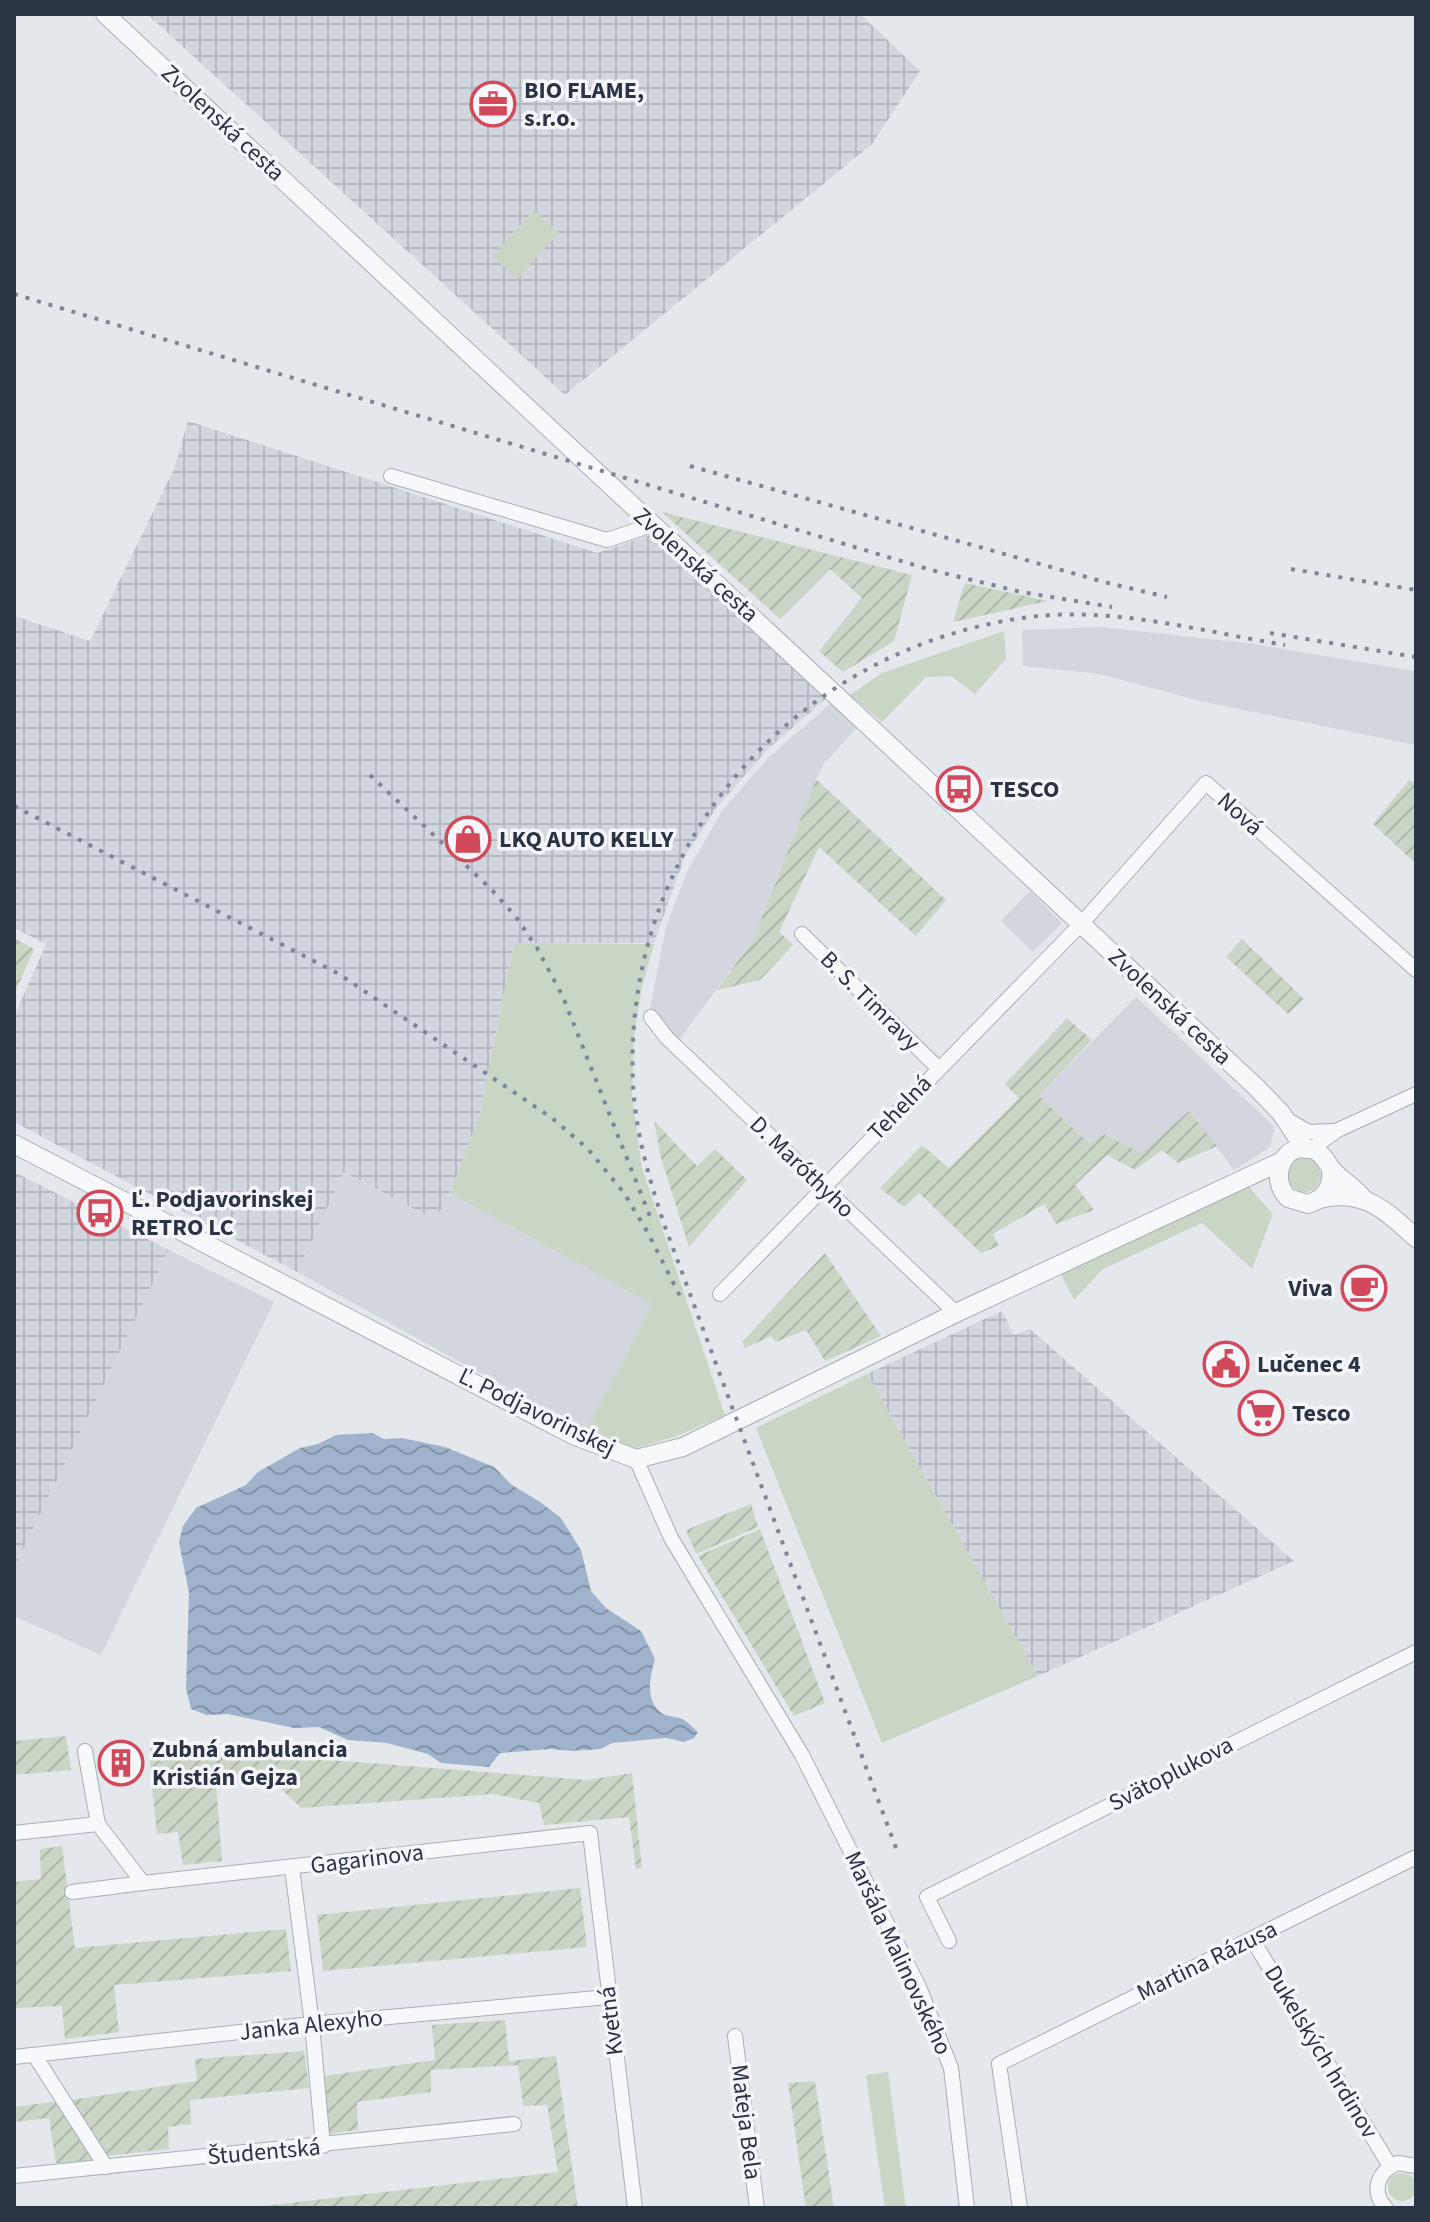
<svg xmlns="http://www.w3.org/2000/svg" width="1430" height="2222" font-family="'Source Sans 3',sans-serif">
  <defs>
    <pattern id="industrial-grid" width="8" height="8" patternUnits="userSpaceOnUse" patternTransform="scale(2)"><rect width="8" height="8" fill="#d2d6de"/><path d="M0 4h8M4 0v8" fill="none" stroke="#b4b8c0"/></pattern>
    <pattern id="garden-furrows" width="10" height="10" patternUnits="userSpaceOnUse" patternTransform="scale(2)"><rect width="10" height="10" fill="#c9d6c5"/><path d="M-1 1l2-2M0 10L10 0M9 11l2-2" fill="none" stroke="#adb8ab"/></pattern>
    <pattern id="water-waves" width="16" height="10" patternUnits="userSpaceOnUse" patternTransform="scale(2)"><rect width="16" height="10" fill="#9fb4cc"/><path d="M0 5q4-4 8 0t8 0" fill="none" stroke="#8293a7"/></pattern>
  </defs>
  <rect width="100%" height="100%" fill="#e4e7ec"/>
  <g fill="#d2d6de">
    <polygon points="1102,627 1254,644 1416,671 1416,745 1200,701 1100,674 1023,666 1022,630"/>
    <polygon points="835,700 860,724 824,764 816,779 754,938 679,1040 649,1013 666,927 687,872 722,811 769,757"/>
    <polygon points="1030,891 1062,923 1033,952 1001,921"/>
    <polygon points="1136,997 1275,1127 1270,1147 1234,1170 1189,1111 1141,1153 1104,1134 1089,1143 1039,1096"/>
    <polygon points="344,1172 435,1220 450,1193 653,1304 586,1431 297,1272"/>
    <polygon points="169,1250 274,1302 101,1655 14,1616 14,1568"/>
  </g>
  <g fill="url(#industrial-grid)">
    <polygon points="147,14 860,14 920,71 872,144 565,395"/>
    <polygon points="188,421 597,553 656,533 829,696 768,749 717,807 685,856 654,943 514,943 479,1117 450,1193 435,1220 344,1172 297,1272 14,1122 14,1017 46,944 14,928 14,616 90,641 174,469"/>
    <polygon points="14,1172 169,1250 14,1568"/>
    <polygon points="1002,1311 1014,1335 1030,1329 1294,1561 1038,1676 867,1374"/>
  </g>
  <g fill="#c9d6c5">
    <polygon points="534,210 559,233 517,279 492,256"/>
    <polygon points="1004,631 1006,659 975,694 951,676 926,677 882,722 850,695 882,673"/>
    <polygon points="514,943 654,944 642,987 634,1036 632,1097 642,1168 725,1415 677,1436 635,1448 586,1431 652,1304 450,1193 479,1117"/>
    <circle cx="1304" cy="1175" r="17"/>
    <polygon points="1249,1187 1273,1214 1252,1269 1202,1223 1103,1269 1074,1300 1060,1273 1219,1197"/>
    <polygon points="867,1374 1038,1676 882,1743 756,1428"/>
    <polygon points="888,2072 906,2208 885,2208 866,2075"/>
    <circle cx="1402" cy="2187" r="14"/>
  </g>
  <g fill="url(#garden-furrows)">
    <polygon points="662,512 912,575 894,641 843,672 819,651 862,598 830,569 780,619"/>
    <polygon points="965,583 1048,601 953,622"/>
    <polygon points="816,779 946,900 916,936 819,847 779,932 793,945 760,980 717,990 754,938"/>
    <polygon points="1409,780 1416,784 1416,864 1373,824"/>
    <polygon points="14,938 34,949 14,995"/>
    <polygon points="1242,939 1304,999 1288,1014 1226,957"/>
    <polygon points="1067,1018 1092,1040 1039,1096 1089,1143 1104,1134 1141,1153 1189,1111 1217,1146 1178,1163 1162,1150 1135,1170 1107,1155 1075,1185 1094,1210 1056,1224 1044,1204 993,1234 999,1246 981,1253 919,1193 904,1207 880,1188 922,1145 949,1168 1019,1098 1005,1084"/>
    <polygon points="654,1121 697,1166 715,1149 747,1180 689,1247 661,1158"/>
    <polygon points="825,1253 881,1336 825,1361 806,1330 776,1342 771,1336 745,1348 742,1342"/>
    <polygon points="751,1504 758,1527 696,1554 686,1530"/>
    <polygon points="760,1529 825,1703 794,1716 698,1556"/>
    <polygon points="66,1736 71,1770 14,1775 14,1741"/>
    <polygon points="151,1746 587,1780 632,1773 642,1868 636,1869 629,1817 544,1825 539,1803 493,1794 301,1808 271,1779 216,1784 222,1861 183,1865 178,1832 157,1834 150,1769"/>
    <polygon points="62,1846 75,1948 286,1929 291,1971 114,1985 119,2032 65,2039 62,2006 14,2008 14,1882 41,1879 40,1849"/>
    <polygon points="580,1888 587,1947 323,1971 317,1915"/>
    <polygon points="505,2020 509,2061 556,2056 578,2208 246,2208 558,2172 547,2105 523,2106 518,2065 431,2070 431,2092 357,2102 358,2130 328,2134 324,2076 435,2060 432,2025"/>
    <polygon points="304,2051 309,2088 190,2100 191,2124 168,2127 169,2149 107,2156 71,2100 197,2081 195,2059"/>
    <polygon points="815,2081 834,2208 806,2208 788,2083"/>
    <polygon points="60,2101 96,2162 56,2163 49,2118 14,2122 14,2107"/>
  </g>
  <path fill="url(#water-waves)" d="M372 1433 384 1439 402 1438 445 1447 494 1467 512 1485 540 1502 561 1518 581 1550 591 1591 606 1608 641 1631 655 1659C650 1676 644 1702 663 1714 668 1717 676 1716 682 1719 688 1722 693 1728 698 1732L694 1738 684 1742 666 1738 612 1743 601 1749 572 1751 551 1749 500 1753 489 1767 441 1763 428 1754 387 1743 348 1740 319 1727 294 1728 228 1714 207 1715 191 1709 186 1688 189 1593 179 1542 183 1526 196 1508 246 1485 258 1472 300 1448 318 1444 336 1435Z"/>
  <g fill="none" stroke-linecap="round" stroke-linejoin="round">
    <g stroke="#a9aeb7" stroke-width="16">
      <g id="minor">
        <polyline points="391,476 607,540 652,525"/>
        <polyline points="802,934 938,1068"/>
        <polyline points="651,1017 666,1037 956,1313"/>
        <polyline points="1286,1119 1309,1132 1334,1131"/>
        <polyline points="1311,1149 1338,1130 1416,1094"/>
        <polyline points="720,1294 1081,924 1206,783 1416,970"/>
        <polyline points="636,1459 671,1538 802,1755 919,1987 951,2068 967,2208"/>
        <polyline points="85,1751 98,1824 143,1883 590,1833 635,2208"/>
        <polyline points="14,1833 98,1824"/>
        <polyline points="292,1868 312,2024 323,2146"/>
        <polyline points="72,1892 143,1883"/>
        <polyline points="1252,1939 1390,2166"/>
        <polyline points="949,1941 927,1897 1416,1652"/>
        <polyline points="735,2036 757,2208"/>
        <polyline points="35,2056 106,2167"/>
        <polyline points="14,2057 312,2024 608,1997"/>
        <polyline points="14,2176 514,2124"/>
        <polyline points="1020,2208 999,2064 1416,1857"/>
        <path d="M1386 2208C1370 2191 1378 2171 1398 2163L1416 2166"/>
      </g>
    </g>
    <g stroke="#a9aeb7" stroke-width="20">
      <g id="tertiary">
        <polyline points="105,14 1256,1087 1281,1113 1305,1149"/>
        <polyline points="14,1144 573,1435 636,1459 683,1447 956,1313 1282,1161"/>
        <path d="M1331 1170C1333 1187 1325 1199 1308 1204L1288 1198C1268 1178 1283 1139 1314 1150 1326 1155 1327 1166 1335 1173 1345 1182 1355 1189 1364 1199"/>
        <path d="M1319 1199C1364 1188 1386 1211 1416 1238"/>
      </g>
    </g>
    <use href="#minor" stroke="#f7f8fa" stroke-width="14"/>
    <use href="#tertiary" stroke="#f7f8fa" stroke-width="18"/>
    <g stroke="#7d8696" stroke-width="4" stroke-dasharray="4 8" stroke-linecap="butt">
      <polyline points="14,294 931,570 1021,592 1112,607"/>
      <polyline points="690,466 1108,583 1167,597"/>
      <polyline points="1291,569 1416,590"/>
      <polyline points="1270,633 1416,657"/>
      <polyline points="370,775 491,889 516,917 537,948 563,997 651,1219"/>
      <polyline points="14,806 339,974 552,1118 588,1149 624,1193 648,1233 681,1298"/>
      <path d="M896 1848 664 1224C649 1178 635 1131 633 1083 622 848 791 652 1022 618 1109 605 1200 631 1285 645"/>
    </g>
  </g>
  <defs>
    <g id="office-ring" transform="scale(2.3)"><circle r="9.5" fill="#f4f6f9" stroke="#d1495b" stroke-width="1.5"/><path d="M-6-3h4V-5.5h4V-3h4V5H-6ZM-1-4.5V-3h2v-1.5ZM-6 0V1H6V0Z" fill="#d1495b"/></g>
    <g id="bus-ring" transform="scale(2.3)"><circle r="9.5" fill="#f4f6f9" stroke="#d1495b" stroke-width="1.5"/><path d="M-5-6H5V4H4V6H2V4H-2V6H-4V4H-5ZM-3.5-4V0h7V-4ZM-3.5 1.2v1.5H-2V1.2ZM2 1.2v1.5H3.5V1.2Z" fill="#d1495b"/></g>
    <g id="shop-ring" transform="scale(2.3)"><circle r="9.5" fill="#f4f6f9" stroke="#d1495b" stroke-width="1.5"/><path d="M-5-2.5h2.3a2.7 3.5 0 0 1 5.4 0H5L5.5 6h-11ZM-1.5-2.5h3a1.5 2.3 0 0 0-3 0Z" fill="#d1495b"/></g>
    <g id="cafe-ring" transform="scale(2.3)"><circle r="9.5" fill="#f4f6f9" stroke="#d1495b" stroke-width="1.5"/><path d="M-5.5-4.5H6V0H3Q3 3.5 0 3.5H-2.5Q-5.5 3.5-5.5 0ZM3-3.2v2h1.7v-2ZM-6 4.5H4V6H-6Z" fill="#d1495b"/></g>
    <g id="civic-ring" transform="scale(2.3)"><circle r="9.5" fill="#f4f6f9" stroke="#d1495b" stroke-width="1.5"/><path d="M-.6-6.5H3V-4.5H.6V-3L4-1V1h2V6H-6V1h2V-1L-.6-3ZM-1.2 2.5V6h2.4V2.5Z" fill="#d1495b"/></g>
    <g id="supermarket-ring" transform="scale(2.3)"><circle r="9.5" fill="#f4f6f9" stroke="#d1495b" stroke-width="1.5"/><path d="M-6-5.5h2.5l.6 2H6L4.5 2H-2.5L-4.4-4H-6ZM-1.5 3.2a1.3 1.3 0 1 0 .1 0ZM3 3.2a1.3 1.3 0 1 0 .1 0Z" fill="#d1495b"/></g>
    <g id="building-ring" transform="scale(2.3)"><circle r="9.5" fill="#f4f6f9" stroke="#d1495b" stroke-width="1.5"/><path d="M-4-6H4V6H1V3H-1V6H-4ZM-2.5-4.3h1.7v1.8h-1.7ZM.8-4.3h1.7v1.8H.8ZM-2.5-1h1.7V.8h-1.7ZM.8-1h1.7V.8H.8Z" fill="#d1495b"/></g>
  </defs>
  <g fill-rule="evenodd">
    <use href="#office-ring" x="493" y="104"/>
    <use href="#bus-ring" x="959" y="789"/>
    <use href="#shop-ring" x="468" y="839"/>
    <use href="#bus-ring" x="100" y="1213"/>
    <use href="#cafe-ring" x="1364" y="1288"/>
    <use href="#civic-ring" x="1226" y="1364"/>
    <use href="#supermarket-ring" x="1261" y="1413"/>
    <use href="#building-ring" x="121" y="1763"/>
  </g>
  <g text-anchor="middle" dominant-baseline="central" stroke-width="7" stroke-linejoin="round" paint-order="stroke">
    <g font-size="24" font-weight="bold" fill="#2b3445" stroke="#f4f6f9" text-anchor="start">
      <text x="524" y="90">BIO FLAME,<tspan x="524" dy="28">s.r.o.</tspan></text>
      <text x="990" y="789">TESCO</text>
      <text x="499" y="839">LKQ AUTO KELLY</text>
      <text x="131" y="1199">Ľ. Podjavorinskej<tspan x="131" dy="28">RETRO LC</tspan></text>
      <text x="1333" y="1288" text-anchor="end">Viva</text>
      <text x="1257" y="1364">Lučenec 4</text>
      <text x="1292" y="1413">Tesco</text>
      <text x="152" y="1749">Zubná ambulancia<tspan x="152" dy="28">Kristián Gejza</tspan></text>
    </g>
    <g font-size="24" fill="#2b3445" stroke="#f4f6f9">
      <text transform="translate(223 123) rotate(43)">Zvolenská cesta</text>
      <text transform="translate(696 565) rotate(42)">Zvolenská cesta</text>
      <text transform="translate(1240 814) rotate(42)">Nová</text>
      <text transform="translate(870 1001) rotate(45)">B. S. Timravy</text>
      <text transform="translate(1170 1007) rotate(43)">Zvolenská cesta</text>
      <text transform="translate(900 1108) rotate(-46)">Tehelná</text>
      <text transform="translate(802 1167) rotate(44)">D. Maróthyho</text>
      <text transform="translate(537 1412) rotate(26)">Ľ. Podjavorinskej</text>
      <text transform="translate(1171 1774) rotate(-27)">Svätoplukova</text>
      <text transform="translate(367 1859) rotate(-7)">Gagarinova</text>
      <text transform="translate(898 1953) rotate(65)">Maršála Malinovského</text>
      <text transform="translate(1207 1961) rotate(-26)">Martina Rázusa</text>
      <text transform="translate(611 2021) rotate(-97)">Kvetná</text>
      <text transform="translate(311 2025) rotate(-6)">Janka Alexyho</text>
      <text transform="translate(1321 2052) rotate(59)">Dukelských hrdinov</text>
      <text transform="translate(746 2122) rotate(83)">Mateja Bela</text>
      <text transform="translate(264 2152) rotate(-5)">Študentská</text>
    </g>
  </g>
  <rect width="1430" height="2222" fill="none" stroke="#2b3445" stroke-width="32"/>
</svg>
